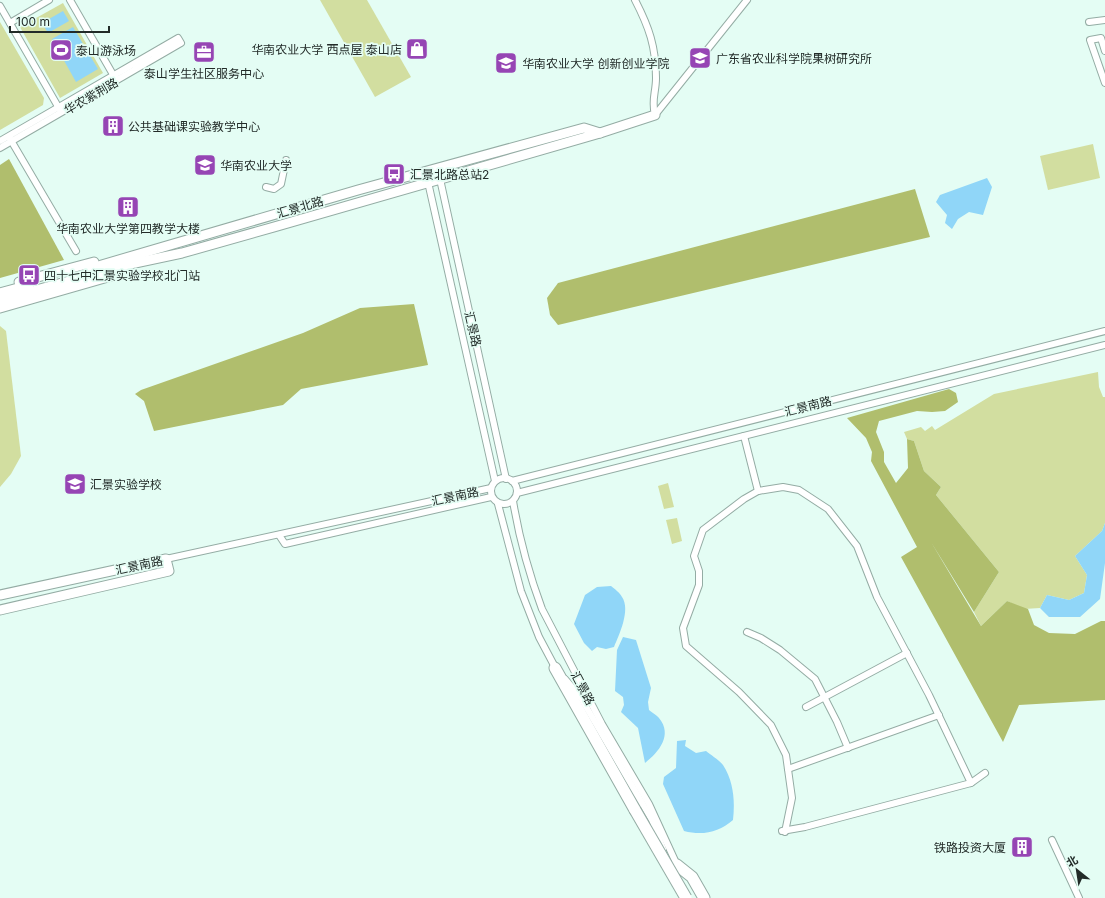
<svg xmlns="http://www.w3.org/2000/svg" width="1105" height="898" font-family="Inter,'Noto Sans SC',sans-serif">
  <rect width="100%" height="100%" fill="#e4fdf4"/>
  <g fill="#d2dea0">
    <polygon points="320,0 367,0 411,77 375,97"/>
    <polygon points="63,3 103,73 60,98 20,27"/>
    <polygon points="0,22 44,98 43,105 0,130"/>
    <polygon points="1093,144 1100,178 1048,190 1040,156"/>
    <polygon points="0,326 6,331 21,456 11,474 0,487"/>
    <polygon points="1098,372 1099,387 1103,397 1105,397 1105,523 1102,531 1075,556 1087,575 1084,593 1069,600 1047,595 1040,608 1024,609 1007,601 981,626 974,612 999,572 936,495 941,487 924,471 914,441 907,439 904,432 921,427 925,431 932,426 935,430 994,394"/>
    <polygon points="668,483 674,507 664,509 658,486"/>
    <polygon points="677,518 682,541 672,544 666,520"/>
  </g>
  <g fill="#b0be6d">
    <polygon points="9,159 64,260 0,278 0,165"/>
    <polygon points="915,189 930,237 558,325 550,315 547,298 558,283"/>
    <polygon points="414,304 428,365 301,389 283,405 154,431 144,401 135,394 141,390 303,333 360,308"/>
    <polygon points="949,389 956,393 958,402 945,411 932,412 917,411 879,421 876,432 884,452 884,462 896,483 908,468 907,439 914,441 924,471 941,487 936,495 999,572 974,612 931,542 981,626 1007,601 1028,609 1034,625 1049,633 1075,634 1101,621 1105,621 1105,700 1019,705 1003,742 901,557 917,547 871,461 872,452 866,438 847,418"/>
  </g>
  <g fill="#90d6f8">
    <polygon points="63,11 69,21 48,33 42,23"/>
    <polygon points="73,27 98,69 76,82 52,39"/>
    <polygon points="987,178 992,187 983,215 969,212 958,219 952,229 945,223 947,215 936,202 940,195"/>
    <polygon points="1105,523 1105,563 1100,599 1080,617 1049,617 1040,608 1047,595 1069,600 1084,593 1087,575 1075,556 1102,531"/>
    <path d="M611 586C615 589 620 593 622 597 631 610 619 635 614 647L606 649 597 647 592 651 584 643 574 624 585 595 597 587Z"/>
    <path d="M623 637 636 640 651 688 648 702 649 710C652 713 657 715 659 718 673 735 659 752 645 763L638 728 621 712 624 705 623 697 615 691 617 650Z"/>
    <path d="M686 740 685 746 696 753 706 751C711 755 719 760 723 765 734 782 735 802 733 820 719 832 703 836 684 831L663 784 664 777 676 768 677 741Z"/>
  </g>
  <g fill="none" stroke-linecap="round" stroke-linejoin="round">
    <g stroke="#94aca4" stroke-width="8">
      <g id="street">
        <polyline points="70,0 115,78"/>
        <path d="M635 0C649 27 656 47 656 78 656 93 651 100 655 115"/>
        <polyline points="0,6 60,110"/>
        <polyline points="1089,22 1105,20"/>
        <polyline points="10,23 49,0"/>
        <polyline points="1105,51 1101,38 1090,40 1105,83"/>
        <polyline points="655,115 747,0"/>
        <polyline points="9,137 76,251"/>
        <polyline points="0,141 178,38 181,43 0,148"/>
        <polyline points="429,171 440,179 506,479"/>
        <polyline points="429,171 428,182 495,481"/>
        <polyline points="266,187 274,189 281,184 286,160"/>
        <polyline points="744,436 758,491"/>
        <circle cx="504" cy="491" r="13"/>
        <polyline points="512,481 1105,331"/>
        <polyline points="517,493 1105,345"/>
        <path d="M513 501C519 537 529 574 542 609L602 724 649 804 677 865"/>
        <polyline points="498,504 521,591 539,637 556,669"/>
        <polyline points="279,535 285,544 491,497"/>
        <polyline points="166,559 491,488"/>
        <polyline points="747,632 761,638 780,650 815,679 837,722 848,748"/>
        <polyline points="565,679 581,698 652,820 663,849"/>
        <polyline points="806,707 907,653"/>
        <polyline points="788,769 939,715"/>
        <polyline points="782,831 805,827 971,783 985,773"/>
        <polyline points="785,832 792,798 786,755 771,725 739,692 686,646 683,628 699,585 699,571 694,556 703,530 744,499 758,491 783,487 799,490 828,509 857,546 877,597 929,695 971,783"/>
        <polyline points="1052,840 1079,898"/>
      </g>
    </g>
    <g stroke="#94aca4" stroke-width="11">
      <g id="secondary">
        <polyline points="88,269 358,190 584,128 600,133"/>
        <polyline points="19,282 94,262"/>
        <polyline points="0,293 29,285"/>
        <polyline points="0,300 135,263 182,253 274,227 600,133 655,115"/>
        <polyline points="0,308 122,273"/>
        <polyline points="0,595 166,559 169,571 0,610"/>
      </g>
    </g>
    <g stroke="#94aca4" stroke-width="13">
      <g id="highway">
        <polyline points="555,668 635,810"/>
        <polyline points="677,865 692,877 704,898"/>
      </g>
    </g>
    <use href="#street" stroke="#fff" stroke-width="6"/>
    <use href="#secondary" stroke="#fff" stroke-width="9"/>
    <use href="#highway" stroke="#fff" stroke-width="11"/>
    <g stroke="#94aca4" stroke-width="13" stroke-linecap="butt">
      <polyline id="highway-bridge" points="635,810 686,898"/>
    </g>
    <use href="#highway-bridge" stroke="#fff" stroke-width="11"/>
  </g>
  <defs>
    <g id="shop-square" transform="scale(1.15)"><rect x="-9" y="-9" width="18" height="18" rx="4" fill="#9645b4" stroke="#e4fdf4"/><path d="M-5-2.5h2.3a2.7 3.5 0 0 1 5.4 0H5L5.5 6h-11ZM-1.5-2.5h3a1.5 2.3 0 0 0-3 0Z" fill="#fff"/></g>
    <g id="stadium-square" transform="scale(1.15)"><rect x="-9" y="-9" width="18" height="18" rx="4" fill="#9645b4" stroke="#e4fdf4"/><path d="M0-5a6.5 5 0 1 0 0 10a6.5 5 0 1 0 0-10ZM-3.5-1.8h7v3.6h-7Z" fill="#fff"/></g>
    <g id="office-square" transform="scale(1.15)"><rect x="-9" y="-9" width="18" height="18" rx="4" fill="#9645b4" stroke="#e4fdf4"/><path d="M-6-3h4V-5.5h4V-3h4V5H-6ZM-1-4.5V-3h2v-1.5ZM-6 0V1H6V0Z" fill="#fff"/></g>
    <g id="university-square" transform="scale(1.15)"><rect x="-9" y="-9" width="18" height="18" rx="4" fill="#9645b4" stroke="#e4fdf4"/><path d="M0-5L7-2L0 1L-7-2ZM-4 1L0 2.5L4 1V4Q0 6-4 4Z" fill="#fff"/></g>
    <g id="building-square" transform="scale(1.15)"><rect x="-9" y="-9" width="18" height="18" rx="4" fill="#9645b4" stroke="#e4fdf4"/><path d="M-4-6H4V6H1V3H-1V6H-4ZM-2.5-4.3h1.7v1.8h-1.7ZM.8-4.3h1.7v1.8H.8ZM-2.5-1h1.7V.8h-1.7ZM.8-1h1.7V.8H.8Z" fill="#fff"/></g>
    <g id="bus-square" transform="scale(1.15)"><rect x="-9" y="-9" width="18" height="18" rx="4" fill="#9645b4" stroke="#e4fdf4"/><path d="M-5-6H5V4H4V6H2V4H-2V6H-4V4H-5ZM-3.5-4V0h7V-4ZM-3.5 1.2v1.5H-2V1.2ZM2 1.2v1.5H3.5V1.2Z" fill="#fff"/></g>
    <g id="school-square" transform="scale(1.15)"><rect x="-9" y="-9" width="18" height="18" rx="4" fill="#9645b4" stroke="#e4fdf4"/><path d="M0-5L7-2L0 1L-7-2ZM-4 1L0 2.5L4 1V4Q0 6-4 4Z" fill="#fff"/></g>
  </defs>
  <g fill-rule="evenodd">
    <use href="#shop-square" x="417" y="49"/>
    <use href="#stadium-square" x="61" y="50"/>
    <use href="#office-square" x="204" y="52"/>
    <use href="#university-square" x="700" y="58"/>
    <use href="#university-square" x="506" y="63"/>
    <use href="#building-square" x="113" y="126"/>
    <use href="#university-square" x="205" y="165"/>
    <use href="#bus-square" x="394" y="174"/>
    <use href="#building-square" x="128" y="207"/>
    <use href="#bus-square" x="29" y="275"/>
    <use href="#school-square" x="75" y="484"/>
    <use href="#building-square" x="1022" y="847"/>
  </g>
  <g text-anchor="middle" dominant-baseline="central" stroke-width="3.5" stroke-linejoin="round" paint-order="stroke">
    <g font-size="12" fill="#222b28" stroke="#e4fdf4" text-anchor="start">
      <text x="402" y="49" text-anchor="end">华南农业大学 西点屋 泰山店</text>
      <text x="76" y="50">泰山游泳场</text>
      <text x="716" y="58">广东省农业科学院果树研究所</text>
      <text x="522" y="63">华南农业大学 创新创业学院</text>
      <text x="204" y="73" text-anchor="middle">泰山学生社区服务中心</text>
      <text x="128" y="126">公共基础课实验教学中心</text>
      <text x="220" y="165">华南农业大学</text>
      <text x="410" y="174">汇景北路总站2</text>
      <text x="128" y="228" text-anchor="middle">华南农业大学第四教学大楼</text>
      <text x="44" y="275">四十七中汇景实验学校北门站</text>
      <text x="90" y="484">汇景实验学校</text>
      <text x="1006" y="847" text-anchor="end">铁路投资大厦</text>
    </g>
    <g font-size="12" fill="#222b28" stroke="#e4fdf4">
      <text transform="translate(91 96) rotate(-30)">华农紫荆路</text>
      <text transform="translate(300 207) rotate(-16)">汇景北路</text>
      <text transform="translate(473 329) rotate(77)">汇景路</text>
      <text transform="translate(808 406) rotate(-14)">汇景南路</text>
      <text transform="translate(455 496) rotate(-12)">汇景南路</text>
      <text transform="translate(139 565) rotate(-12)">汇景南路</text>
      <text transform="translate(583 688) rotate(62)">汇景路</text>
    </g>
  </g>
  <g transform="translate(1077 870) rotate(330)" stroke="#e4fdf4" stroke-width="3" paint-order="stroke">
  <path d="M0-3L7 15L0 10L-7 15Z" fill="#222b28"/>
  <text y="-6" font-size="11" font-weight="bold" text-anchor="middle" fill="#222b28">北</text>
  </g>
  <path d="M10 26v6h99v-6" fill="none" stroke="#222b28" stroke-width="2"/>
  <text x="16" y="26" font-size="12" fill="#222b28" stroke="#e4fdf4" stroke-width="3" paint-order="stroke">100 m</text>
</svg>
